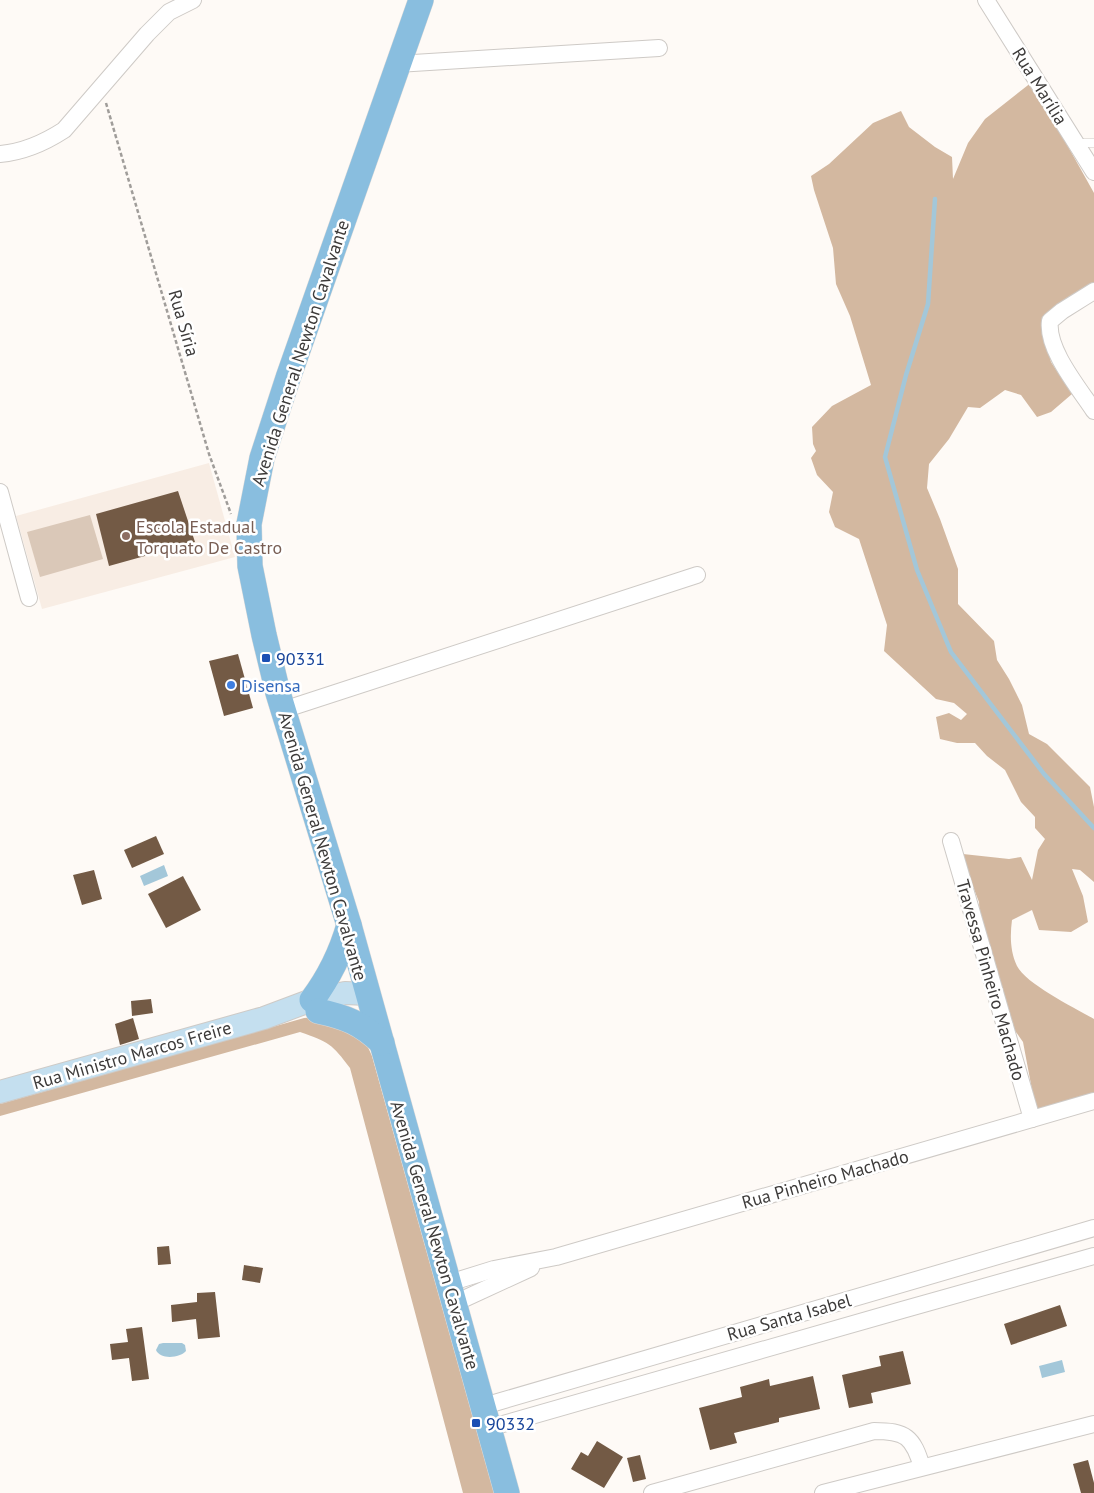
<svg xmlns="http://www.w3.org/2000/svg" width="1094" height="1493" font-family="'PT Sans',sans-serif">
  <rect width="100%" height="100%" fill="#fefaf6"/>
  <polygon fill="#f8ede4" points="209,463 235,557 42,609 16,516"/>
  <polygon fill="#dac8b8" points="90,515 103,559 40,577 27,532"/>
  <g fill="#d3b8a0">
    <path d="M1032 82 1094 193V299L1043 330 1051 362 1072 394 1051 412 1037 417 1021 395 1005 390 980 408 968 407 949 439 929 464 927 488 940 519 958 569V604L994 641 997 660 1009 679 1022 705 1029 734 1047 744 1090 787 1094 807V882L1080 870 1072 869 1083 896 1088 922 1071 932 1039 930 1032 910 1012 920C1010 935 1010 951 1017 966 1026 984 1075 1008 1094 1019V1095L1036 1111 1023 1042 1011 1025 980 923 979 902 968 874 963 854 1009 859 1021 857 1032 880 1038 850 1045 839 1035 828V817L1021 802 1005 770 987 756 975 743H957L940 739 936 717 949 713 961 720 967 714 954 703 936 699 884 651 887 625 859 539 835 527 829 512 833 492 817 475 811 458 816 451 813 444 812 427 832 406 871 385 850 316 836 284 833 248 814 190 811 176 829 164 873 123 901 111 909 127 935 147 952 157 953 179 968 143 985 119Z"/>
    <path d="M319 1017 366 1043 372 1056 494 1493H463L350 1068C332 1044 329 1042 300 1032L0 1116V1104L304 1018Z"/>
  </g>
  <g fill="#a3c7d9">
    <polygon points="164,865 168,876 144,886 140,876"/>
    <path d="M163 1343H182L185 1345 186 1351C180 1358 160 1360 156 1350L159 1344Z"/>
    <polygon points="1062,1360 1065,1372 1042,1378 1039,1366"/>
  </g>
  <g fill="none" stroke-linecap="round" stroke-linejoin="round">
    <polyline stroke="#a3c7d9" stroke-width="4.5" points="935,199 928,304 906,375 885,457 917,570 951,652 1044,774 1094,828"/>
  </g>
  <g fill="#735a45">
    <polygon points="178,491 195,542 109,566 96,514"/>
    <polygon points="238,654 253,708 224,716 209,661"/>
    <polygon points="156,836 164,854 132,868 124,850"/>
    <polygon points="94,870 102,899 82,905 73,875"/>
    <polygon points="183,876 201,910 166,928 148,894"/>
    <polygon points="151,999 153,1013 132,1016 131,1001"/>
    <polygon points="133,1018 139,1039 120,1045 115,1024"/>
    <polygon points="169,1246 171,1264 158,1265 157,1247"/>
    <polygon points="244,1265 263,1268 260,1283 242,1280"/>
    <polygon points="215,1292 220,1337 198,1339 196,1319 172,1322 171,1305 197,1302 197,1293"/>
    <polygon points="1060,1305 1067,1326 1011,1345 1004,1324"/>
    <polygon points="142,1327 149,1379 132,1381 129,1358 112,1360 110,1344 128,1342 126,1329"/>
    <polygon points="903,1351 911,1384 871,1393 873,1403 849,1408 842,1375 881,1366 879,1356"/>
    <polygon points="813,1376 820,1409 779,1418 779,1422 734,1433 737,1443 710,1450 699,1408 742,1397 740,1387 769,1379 770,1386"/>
    <polygon points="597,1441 623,1457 604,1488 571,1469 581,1452 588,1456"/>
    <polygon points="640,1455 646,1479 633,1482 627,1458"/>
    <polygon points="1088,1460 1094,1483 1094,1493 1081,1493 1073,1464"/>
  </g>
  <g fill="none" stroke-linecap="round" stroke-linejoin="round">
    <g stroke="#cecac6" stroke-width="9">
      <polyline id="service" points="1075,143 1094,143"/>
    </g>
    <g stroke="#cecac6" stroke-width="18">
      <g id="minor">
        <polyline points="986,0 1094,172"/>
        <polyline points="397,64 659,48"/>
        <path d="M0 154C24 152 44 143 64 130L147 34 169 12 193 0"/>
        <path d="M1094 291 1062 311 1050 321C1046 349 1079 388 1094 411"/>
        <polyline points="0,492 29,598"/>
        <polyline points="283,710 697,575"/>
        <polyline points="951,841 1032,1119"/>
        <polyline points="449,1283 494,1269 556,1257 1094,1101"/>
        <polyline points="455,1303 531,1268"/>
        <polyline points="484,1406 1094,1228"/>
        <polyline points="489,1428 902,1310 1094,1256"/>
        <path d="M652 1493 874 1431C906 1431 913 1437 922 1467"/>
        <polyline points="823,1493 1094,1424"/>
      </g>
    </g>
    <g stroke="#cecac6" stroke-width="24">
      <polyline id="secondary" points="0,1092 264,1018 312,1000 345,993 367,994"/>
    </g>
    <g stroke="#d8d8d8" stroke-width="26">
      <g id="primary">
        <polyline points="421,0 288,378 262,458 249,524 250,566 264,635 278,693 349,925 507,1493"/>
        <path d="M312 1000C330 976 341 953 349 925"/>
        <path d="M318 1011C346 1017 361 1023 382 1043"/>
      </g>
    </g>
    <polyline stroke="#a09d9a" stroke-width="2.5" stroke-dasharray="4 2.5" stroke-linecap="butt" points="106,103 209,454 231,514"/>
    <use href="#service" stroke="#fff" stroke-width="8"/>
    <use href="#minor" stroke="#fff" stroke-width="16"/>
    <use href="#secondary" stroke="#c4dfef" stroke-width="22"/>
    <use href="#primary" stroke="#89bedf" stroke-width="25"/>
  </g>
  <circle fill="#8d6e63" stroke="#fff" stroke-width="2" cx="126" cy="536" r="5"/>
  <g fill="#1a4fb4" stroke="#fff" stroke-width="2">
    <rect x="261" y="653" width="10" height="10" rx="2.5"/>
    <rect x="471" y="1418" width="10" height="10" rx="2.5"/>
  </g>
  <circle fill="#3f7fe0" stroke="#fff" stroke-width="2" cx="231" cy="685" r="5"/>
  <g text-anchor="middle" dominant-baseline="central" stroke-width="5" stroke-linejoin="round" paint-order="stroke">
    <g font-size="18" fill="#3d3b3a" stroke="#fff">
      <text transform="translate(1040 86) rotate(58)">Rua Marília</text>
      <text transform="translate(184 323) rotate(74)">Rua Síria</text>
      <text transform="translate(300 353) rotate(-72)">Avenida General Newton Cavalvante</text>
      <text transform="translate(323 846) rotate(74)">Avenida General Newton Cavalvante</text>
      <text transform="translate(991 980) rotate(74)">Travessa Pinheiro Machado</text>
      <text transform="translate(132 1055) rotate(-16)">Rua Ministro Marcos Freire</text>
      <text transform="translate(825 1179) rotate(-16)">Rua Pinheiro Machado</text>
      <text transform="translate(435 1235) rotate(74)">Avenida General Newton Cavalvante</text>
      <text transform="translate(789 1317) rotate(-16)">Rua Santa Isabel</text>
    </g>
    <g font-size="18" fill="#785e54" stroke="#fff" text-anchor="start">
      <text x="136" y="526">Escola Estadual<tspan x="136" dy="21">Torquato De Castro</tspan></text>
    </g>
    <g font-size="18" fill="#164399" stroke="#fff" text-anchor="start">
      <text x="276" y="658">90331</text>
      <text x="486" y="1423">90332</text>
    </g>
    <g font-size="18" fill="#366cbe" stroke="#fff" text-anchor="start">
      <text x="241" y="685">Disensa</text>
    </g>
  </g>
</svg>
